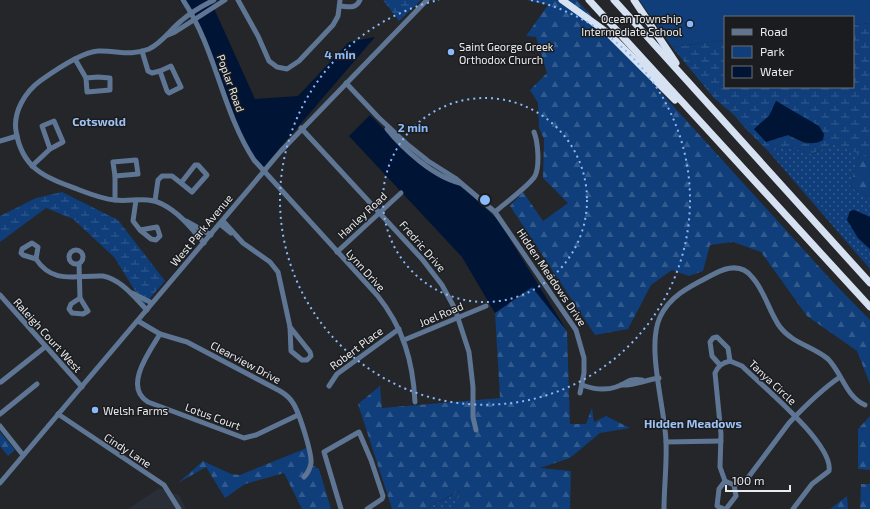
<svg xmlns="http://www.w3.org/2000/svg" width="870" height="509" font-family="'Exo 2',sans-serif">
  <defs>
    <pattern id="grass-dots" width="8" height="8" patternUnits="userSpaceOnUse"><rect width="8" height="8" fill="#0f3e7a"/><path d="M2 2h.1M6 6h.1" fill="none" stroke="#325a8d" stroke-width="1.8" stroke-linecap="round"/></pattern>
    <pattern id="forest-firs" width="22" height="20" patternUnits="userSpaceOnUse"><rect width="22" height="20" fill="#0f3e7a"/><path d="M5 1l3.5 6h-7zM16 11l3.5 6h-7z" fill="#325a8d"/></pattern>
    <pattern id="wetland-marsh" width="20" height="14" patternUnits="userSpaceOnUse"><rect width="20" height="14" fill="#0f3e7a"/><path d="M1 5h8M5 5V1M11 12h8M15 12V8" fill="none" stroke="#325a8d"/></pattern>
  </defs>
  <rect width="100%" height="100%" fill="#242629"/>
  <polygon fill="#2a2f37" points="159,488 179,495 186,509 128,509"/>
  <g fill="url(#grass-dots)">
    <polygon points="834,144 860,153 850,187 870,198 870,217 854,210 858,238 870,249 870,269 769,152 789,147 812,154"/>
    <polygon points="460,491 456,509 425,509"/>
  </g>
  <g fill="url(#forest-firs)">
    <polygon points="526,0 577,0 832,281 870,320 870,384 857,351 807,316 761,252 733,242 710,245 703,271 689,276 672,270 651,285 628,329 595,335 510,206 523,192 543,221 568,203 543,178 544,139 539,128 538,103 530,90 547,73 536,37 526,36 548,5"/>
    <polygon points="860,153 870,158 870,198 850,187"/>
    <polygon points="532,287 567,331 570,424 586,424 592,408 594,422 606,416 630,428 600,433 570,458 540,468 571,471 570,509 456,509 459,491 425,509 392,509 358,404 380,386 382,408 500,398 495,313"/>
    <polygon points="870,416 870,470 858,469 858,429"/>
    <polygon points="0,432 15,450 8,456 0,446"/>
    <polygon points="309,447 312,465 319,469 331,509 302,509 284,473 245,484 225,498 206,467 178,483 203,461 231,474 240,475"/>
    <polygon points="861,484 870,484 870,509 860,509"/>
    <polygon points="847,496 848,509 830,509"/>
  </g>
  <g fill="url(#wetland-marsh)" fill-rule="evenodd">
    <polygon points="383,0 421,0 399,21"/>
    <path d="M870 23V158L834 144 811 154 789 147 769 152 746 129 734 115 714 98 672 47 725 40V87H853V25ZM777 101 807 144 788 135 766 142 754 129 769 116Z"/>
    <polygon points="62,192 118,220 165,281 144,305 114,257 73,219 46,208 0,242 0,216 36,198"/>
  </g>
  <polygon fill="#0f3e7a" points="639,0 870,0 870,23 853,25 853,17 725,17 725,40 672,47"/>
  <g fill="#001436">
    <polygon points="179,0 219,0 212,4 255,99 298,96 349,42 375,37 261,170 241,141 194,19"/>
    <path d="M776 101 819 126 824 134 823 140C810 147 801 141 788 135L766 142 754 129 769 116Z"/>
    <polygon points="370,115 408,153 467,191 498,220 567,331 532,287 495,313 462,257 349,136"/>
    <polygon points="854,210 870,217 870,249 858,238 847,220 850,211"/>
  </g>
  <g fill="none" stroke-linecap="round" stroke-linejoin="round">
    <g stroke="#5e7594" stroke-width="5">
      <path d="M183 0C216 49 222 111 254 160L377 295C403 327 413 361 415 402"/>
      <polyline points="238,0 258,36 269,61 277,67 287,69 299,61 333,25 338,16 340,0"/>
      <path d="M340 6C349 7 356 9 360 0"/>
      <polyline points="168,35 175,32 225,0"/>
      <polyline points="142,51 148,71 152,73 160,71"/>
      <polyline points="75,59 86,78"/>
      <polygon points="171,66 181,87 169,93 167,91 160,71"/>
      <polygon points="98,77 110,78 110,90 87,92 86,78"/>
      <polyline points="346,83 378,117 408,145 428,161 455,178 495,212 576,330 584,358 584,373 580,393"/>
      <polygon points="54,121 63,142 50,149 42,126"/>
      <polyline points="301,128 422,259 442,285 455,309 469,352 473,387 473,417 476,430"/>
      <path d="M387 129C403 149 434 177 460 183"/>
      <polyline points="0,141 17,136"/>
      <polygon points="136,160 138,174 115,176 113,162"/>
      <polygon points="195,165 198,165 207,175 192,192 181,183"/>
      <polyline points="32,166 50,149"/>
      <polyline points="115,176 115,200"/>
      <polyline points="136,200 133,221 140,230"/>
      <polyline points="155,201 158,180 162,176 172,176 181,183"/>
      <path d="M495 212C504 204 530 185 535 176 540 166 538 142 534 132"/>
      <polyline points="186,221 211,235"/>
      <polyline points="223,221 243,243 270,262 278,272 290,327"/>
      <polyline points="220,224 231,233"/>
      <polygon points="157,227 160,236 156,240 151,239 140,230"/>
      <polygon points="32,243 38,247 36,259 23,255 21,253 22,249"/>
      <path d="M204 243C192 229 180 213 162 204 148 196 131 202 115 200 102 199 90 194 77 189 45 177 22 169 16 131 13 112 25 92 40 81 54 71 81 52 98 51 117 50 129 57 149 49 162 43 170 30 181 21 190 13 202 6 214 0"/>
      <circle cx="76" cy="257" r="7"/>
      <polyline points="337,252 401,193"/>
      <path d="M36 259C53 285 76 275 103 276 122 280 134 297 147 310"/>
      <polyline points="79,264 80,298"/>
      <polyline points="132,293 152,303"/>
      <polyline points="0,295 82,387"/>
      <polygon points="80,298 88,311 83,314 72,313 69,309 71,304"/>
      <path d="M138 321 160 334 187 342 280 391C285 394 290 398 293 403 299 412 312 453 311 463 310 469 308 473 304 477"/>
      <polygon points="290,327 310,352 311,356 307,360 302,360 291,351"/>
      <path d="M160 334C149 352 123 387 148 402L244 438 256 435 298 415"/>
      <polyline points="404,340 486,306"/>
      <polyline points="720,365 712,356 710,342 713,338 717,337 728,348 730,361"/>
      <polyline points="1,382 45,347"/>
      <path d="M582 385C593 389 604 391 616 387 628 383 628 378 642 380"/>
      <path d="M621 385C634 386 645 380 659 378"/>
      <polyline points="329,386 337,374 399,329"/>
      <polyline points="0,414 37,384"/>
      <polyline points="58,414 164,485 179,509"/>
      <polyline points="0,426 23,455"/>
      <polyline points="666,442 721,441"/>
      <polyline points="0,483 281,151 427,0"/>
      <polyline points="341,509 324,452 359,432 371,460 383,496 382,499 367,509"/>
      <path d="M664 509C664 487 667 464 666 442 665 408 646 347 660 317 671 294 693 285 714 274 727 267 742 264 752 277 765 291 769 312 780 327 792 343 814 347 828 359 842 373 846 397 865 405"/>
      <polyline points="724,509 717,506 719,489 725,481"/>
      <polyline points="726,509 736,496 734,485"/>
      <path d="M793 509 812 484 829 471C834 444 761 385 742 366L730 361C722 363 718 366 715 373L721 434 720 467 725 481 734 485 747 479 789 423C805 406 821 390 840 377"/>
    </g>
    <g stroke="#d6e2f2" stroke-width="7">
      <polyline points="562,0 608,33 675,100"/>
      <polyline points="589,0 870,307"/>
      <polyline points="614,0 870,283"/>
      <polyline points="634,0 676,63"/>
    </g>
  </g>
  <g fill="none" stroke="#8abafc" stroke-width="2" stroke-dasharray="2 4">
    <circle cx="485" cy="200" r="102"/>
    <path d="M531 0A205 205 0 1 1 439 0"/>
  </g>
  <g fill="#8abafc" stroke="#1b1c1f" stroke-width="1.5">
    <circle cx="690" cy="24" r="4"/>
    <circle cx="451" cy="52" r="4"/>
    <circle cx="95" cy="410" r="4"/>
  </g>
  <g text-anchor="middle" dominant-baseline="central" stroke-width="3" stroke-linejoin="round" paint-order="stroke">
    <g font-size="11" fill="#eaebed" stroke="#1b1c1f" text-anchor="start">
      <text x="682" y="18" text-anchor="end">Ocean Township<tspan x="682" dy="13">Intermediate School</tspan></text>
      <text x="459" y="46">Saint George Greek<tspan x="459" dy="13">Orthodox Church</tspan></text>
      <text x="103" y="410">Welsh Farms</text>
    </g>
    <g font-size="11" fill="#eaebed" stroke="#1b1c1f">
      <text transform="translate(231 83) rotate(70)">Poplar Road</text>
      <text transform="translate(362 215) rotate(-43)">Hanley Road</text>
      <text transform="translate(201 230) rotate(-50)">West Park Avenue</text>
      <text transform="translate(423 246) rotate(49)">Fredric Drive</text>
      <text transform="translate(366 270) rotate(48)">Lynn Drive</text>
      <text transform="translate(552 277) rotate(56)">Hidden Meadows Drive</text>
      <text transform="translate(441 314) rotate(-23)">Joel Road</text>
      <text transform="translate(48 335) rotate(48)">Raleigh Court West</text>
      <text transform="translate(356 348) rotate(-37)">Robert Place</text>
      <text transform="translate(246 362) rotate(28)">Clearview Drive</text>
      <text transform="translate(773 382) rotate(43)">Tanya Circle</text>
      <text transform="translate(213 416) rotate(20)">Lotus Court</text>
      <text transform="translate(128 450) rotate(33)">Cindy Lane</text>
    </g>
    <g font-size="12" font-weight="bold" fill="#9ec2f3" stroke="#1b1c1f">
      <text x="99" y="121">Cotswold</text>
      <text x="693" y="423">Hidden Meadows</text>
    </g>
  </g>
  <circle cx="485" cy="200" r="6" fill="#8abafc" stroke="#1b1c1f" stroke-width="2"/>
  <g font-size="12" text-anchor="middle" font-weight="bold" fill="#8abafc" stroke="#1b1c1f" stroke-width="3" stroke-linejoin="round" paint-order="stroke">
    <text x="340" y="59">4 min</text>
    <text x="413" y="132">2 min</text>
  </g>
  <rect x="724" y="16" width="130" height="72" fill="#1b1c1f" stroke="#6e6f71"/>
  <rect x="732" y="29" width="20" height="6" fill="#5e7594" stroke="#6e6f71"/>
  <text x="760" y="36" font-size="12" fill="#eaebed">Road</text>
  <rect x="732" y="46" width="20" height="12" fill="#0f3e7a" stroke="#6e6f71"/>
  <text x="760" y="56" font-size="12" fill="#eaebed">Park</text>
  <rect x="732" y="66" width="20" height="12" fill="#001436" stroke="#6e6f71"/>
  <text x="760" y="76" font-size="12" fill="#eaebed">Water</text>
  <path d="M726 485v6h64v-6" fill="none" stroke="#eaebed" stroke-width="2"/>
  <text x="732" y="485" font-size="12" fill="#eaebed" stroke="#1b1c1f" stroke-width="3" paint-order="stroke">100 m</text>
</svg>
